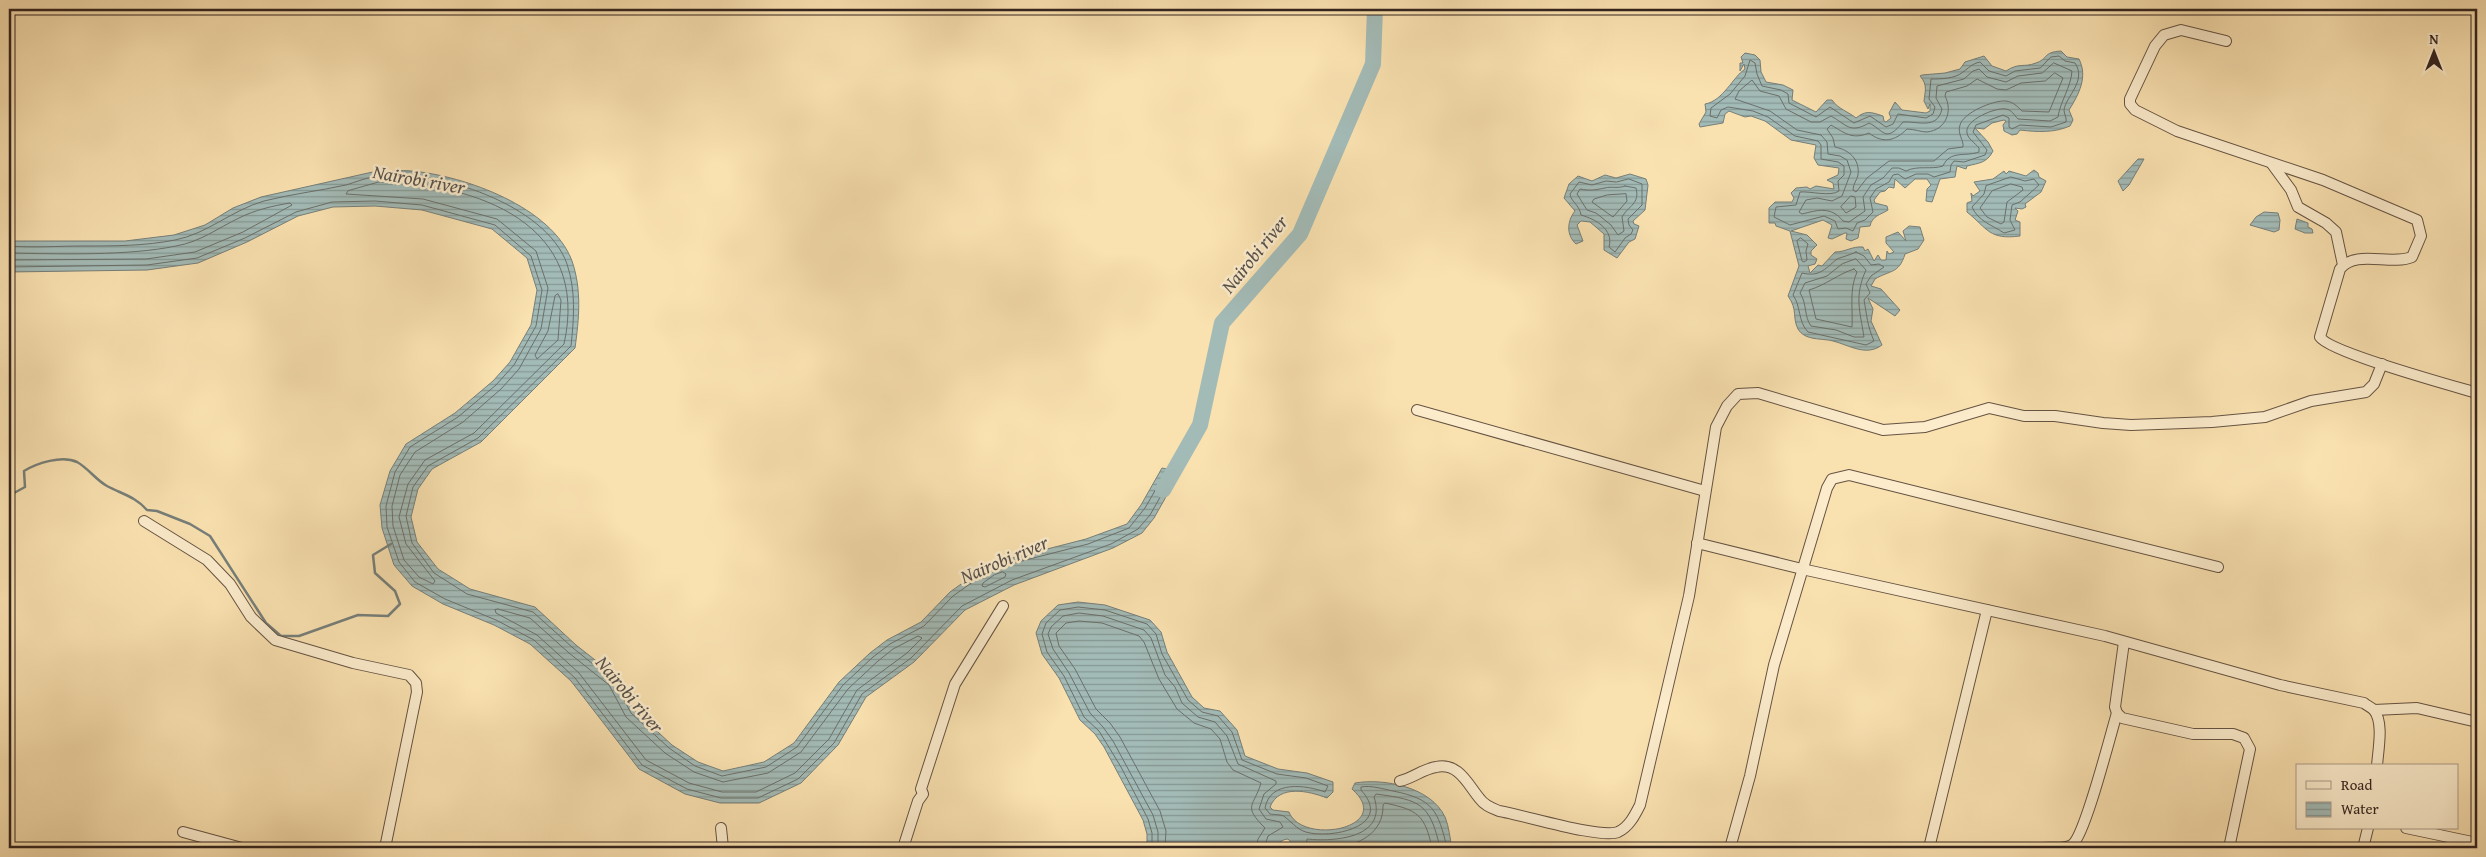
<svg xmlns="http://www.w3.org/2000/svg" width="2486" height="857" font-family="'Gentium Book Plus',serif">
  <defs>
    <pattern id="water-rules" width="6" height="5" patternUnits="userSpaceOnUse" patternTransform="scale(1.25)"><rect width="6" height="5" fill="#a3bbb7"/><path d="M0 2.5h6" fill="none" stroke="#859894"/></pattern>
  </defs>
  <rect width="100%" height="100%" fill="#fae1b0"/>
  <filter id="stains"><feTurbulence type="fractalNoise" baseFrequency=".004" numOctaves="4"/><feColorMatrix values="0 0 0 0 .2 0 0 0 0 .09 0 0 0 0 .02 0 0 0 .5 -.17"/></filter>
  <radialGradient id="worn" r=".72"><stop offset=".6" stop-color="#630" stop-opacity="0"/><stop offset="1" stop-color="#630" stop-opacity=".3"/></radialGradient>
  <g fill="url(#water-rules)" stroke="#767f7a">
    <path d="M2061 51 2067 57 2079 59C2088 77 2079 94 2069 110L2073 120 2070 126C2054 133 2037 132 2020 130L2017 134 2012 135 2004 131 2003 125 2006 121 2004 120 1992 123 1984 129 1975 128 1988 142 1993 151C1987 163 1979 163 1967 166L1966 169 1957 166 1955 177 1940 179 1932 202 1926 201 1927 189 1931 185 1927 179H1915L1905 188 1895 179 1894 188 1889 187 1885 191 1880 192 1874 200 1875 203 1887 206 1888 210C1880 215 1872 216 1870 226L1860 227 1858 238 1851 241 1846 239 1847 233H1845L1832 239 1828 238 1832 225 1823 220 1791 231 1807 235 1817 245 1811 251V255L1817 259 1815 264 1808 266 1810 273 1818 265 1822 266 1835 252C1846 252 1852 246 1863 247L1865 251 1868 249 1874 261 1878 255 1881 260H1886L1887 251 1889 254 1894 252 1886 243V237L1898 232 1906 241 1903 231 1909 226 1920 227 1924 240 1918 249 1905 254C1899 274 1890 270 1875 279L1871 286 1881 289 1900 310 1895 316 1868 298 1873 309 1871 321 1882 345C1866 357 1849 345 1833 341 1822 338 1805 341 1798 329 1792 317 1798 310 1788 296L1799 266 1790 231 1776 226 1775 223H1769V208L1775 202H1792L1794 198 1791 193 1796 188 1807 187 1810 189 1816 186 1834 189 1833 183 1827 180 1838 175 1839 168 1818 165 1814 158 1816 145 1791 140 1765 121 1751 116 1745 117 1729 111 1725 114 1723 123 1700 127 1699 124 1706 112 1705 104C1723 101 1733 77 1745 69L1744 64 1740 71V63H1743L1741 57 1745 53 1755 55 1760 60 1761 72 1766 82 1783 85 1793 90 1792 100 1816 112 1827 100H1832C1838 109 1849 112 1856 118 1866 110 1871 112 1883 116L1884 121 1886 122 1891 118 1889 113 1895 102 1902 110 1926 113 1930 111V104L1928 109 1924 101C1925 91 1928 85 1920 76L1922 75 1945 73 1960 69 1965 62 1984 56 1992 66 2006 71C2020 62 2023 68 2036 63 2048 59 2043 52 2061 51Z"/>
    <polygon points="2138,159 2144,159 2129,185 2123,191 2118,181"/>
    <path d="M2034 170 2038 173 2039 177 2046 181 2041 192 2025 204 2026 207 2022 209 2015 208 2018 211 2015 220 2020 222V236C1989 240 1988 229 1967 212V203L1972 201 1971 193 1973 196 1980 191 1974 182 1993 179 2004 171 2006 174 2009 171 2026 176Z"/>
    <path d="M377 171C389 171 401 170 412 171 465 176 552 207 572 261 582 290 579 319 575 348L481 442 432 469 418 489 411 517 417 542 438 569 470 589 535 607 576 645 618 678 634 710 672 745 698 762 723 771 764 762 794 743 839 682 870 653 887 640 921 622 950 592 989 564 1086 539 1127 524 1141 505 1162 468 1180 472 1154 518 1142 533 1113 548 1014 585 965 610 914 662 866 697 838 745 801 783 759 803H720L685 794 639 769 571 681 530 644 494 625 443 604 412 586 394 565 382 528 380 505 390 471 406 444 455 413 493 381 510 362 531 325 537 290 527 258 492 229 422 210 375 206 333 207 298 216 247 242 198 263 147 270 9 272V241H125L174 235 205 225 233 208 261 197Z"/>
    <path d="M1630 174 1646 179 1648 185 1645 210 1633 221 1634 224 1639 226 1635 239 1629 242 1617 258 1604 250V234L1590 222 1581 221 1577 225 1583 241 1576 244C1566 235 1567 221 1575 211L1564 198 1569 184 1578 176 1592 181 1605 175 1616 178Z"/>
    <polygon points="2264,212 2278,213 2280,220 2279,230 2274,232 2250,225 2256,217"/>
    <polygon points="2297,219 2308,223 2308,227 2312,229 2313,233 2305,233 2295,229"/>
    <path d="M1078 602 1105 605 1150 620 1161 632 1167 652 1192 697 1204 708 1220 711 1237 730 1245 756 1278 769 1307 773 1333 782V792L1327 798C1309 791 1279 784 1270 807L1273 810 1289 812C1302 846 1396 828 1352 789L1355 783C1384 778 1431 787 1445 817 1449 826 1450 839 1452 848H1296L1288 839C1283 839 1276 844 1274 848H1147V834L1143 820 1104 747 1095 734 1080 720 1059 678 1042 654 1036 633 1041 621 1058 605Z"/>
  </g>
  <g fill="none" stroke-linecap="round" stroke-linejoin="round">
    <g stroke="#6b706b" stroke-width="1">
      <path d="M2051 57 2059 56 2065 61 2075 63C2087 81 2066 96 2064 110 2064 114 2067 118 2066 122L2051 127 2020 125 2012 129 2009 127V118L2003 115 1976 125 1973 132 1987 150 1985 155 1964 162 1954 161 1951 165 1950 172 1934 177 1928 174H1916L1905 179 1898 174 1893 175 1889 182 1876 189 1870 198 1873 212 1865 220 1857 223 1853 231 1846 228 1838 229 1835 221 1824 216 1790 225 1774 217 1776 207 1796 205 1800 192C1810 191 1831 197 1839 191L1838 181 1844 175V166L1838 162 1821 159V145L1818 141 1795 136 1768 117 1753 111 1728 107 1721 110 1717 118 1710 116 1711 108 1730 94 1745 76 1750 60 1755 63 1757 74 1762 86 1781 90 1788 94 1789 103 1816 117 1830 107 1854 123 1870 116 1886 127 1893 124 1898 114 1926 118 1933 114 1935 107 1929 99 1931 79C1940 79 1955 79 1963 72 1969 68 1971 64 1980 62L1989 71 2006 76 2015 71 2040 68Z"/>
      <path d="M2054 63 2072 71C2071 87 2060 102 2058 117L2050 121 2018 119C2014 115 2012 110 2006 109 1996 107 1964 120 1967 133 1968 139 1975 143 1979 148V152C1965 157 1950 150 1943 166 1931 170 1918 165 1906 171L1899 168H1892L1883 178 1871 185 1863 197 1865 211 1849 222 1843 221C1831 206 1818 210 1802 214L1799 212 1806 200 1817 198 1832 201 1842 196 1851 172 1847 160 1840 156 1828 154 1827 142 1821 135 1797 130 1770 111 1735 99 1739 91 1752 80 1760 91 1779 96 1786 109 1811 122H1820L1831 116C1847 125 1850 134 1869 123 1884 130 1885 144 1903 122 1918 121 1937 130 1942 109L1936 98 1937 86 1964 79 1973 71 1979 69 1987 77 2006 82 2018 76 2042 73Z"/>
      <path d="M2055 73 2063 78 2049 112 2022 111C2017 106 2013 102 2006 101 1993 100 1963 113 1960 125 1957 134 1964 140 1963 147L1948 149 1934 161H1889L1867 178 1856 192 1853 190C1853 184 1857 180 1858 175 1860 159 1849 150 1835 147L1833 138 1827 129 1831 125C1845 133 1852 140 1869 133 1883 144 1895 141 1907 129 1914 129 1921 132 1927 132 1946 130 1953 111 1945 96L1946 92 1967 86 1977 79 1997 89 2006 90 2021 83 2045 81Z"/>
      <path d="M2011 177 2025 181 2034 179 2039 185 2020 202 2012 205 2010 220 2015 230 2004 233C1992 225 1978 221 1972 207L1984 194 1986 186Z"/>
      <path d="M1629 179 1642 184V205L1628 219 1629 225 1633 230 1631 234 1625 238 1615 252 1609 247C1614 229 1595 219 1581 215 1579 204 1571 202 1570 194L1579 182 1592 185 1606 181 1616 182Z"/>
      <path d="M379 182C477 183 591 224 564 344L474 433 425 460 408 484 399 517 406 544 435 581 433 584 419 577 404 560 393 526 392 506 400 475 415 452 463 422 501 389 519 369 541 329 548 288 536 251 497 219 423 199 346 194 348 191Z"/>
      <polygon points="2011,184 2022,187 2023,190 2007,202 2004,222 2001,224 1987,217 1980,208 1992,191"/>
      <path d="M1625 186 1636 188C1640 204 1629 205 1622 217L1624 231 1618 235 1611 225 1596 213 1587 210 1577 194 1580 189C1591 191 1594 190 1605 188 1612 186 1617 189 1625 186Z"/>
      <polygon points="1626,194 1627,201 1613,217 1592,202 1594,199 1607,195"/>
      <polygon points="1851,196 1855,197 1856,207 1846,213 1841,207"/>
      <polygon points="1801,238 1808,244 1806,251 1807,260 1804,262 1802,261 1797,241"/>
      <path d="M9 246C34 248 59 246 84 246 114 246 145 246 175 240 207 234 232 210 264 201 291 194 319 191 346 185 356 182 368 177 379 176 436 169 546 204 567 264 576 291 574 318 571 346L478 438 428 466 413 487 406 516 412 543 434 573 467 594 533 612 573 648 614 681 631 713 669 748 695 766 722 776 766 767 797 747 843 685 873 657 890 644 924 626 953 596 991 569 1088 544 1129 528 1145 508 1164 475H1169L1171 478 1150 515 1138 529 1111 544 1012 580 962 606 911 658 862 694 834 743 798 779 758 798H721L687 789 642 765 575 678 534 640 496 620 445 599 415 582 399 562 387 527 386 506 395 472 410 447 458 417 496 385 514 365 536 326 542 290 531 256 495 225 422 205 375 201 332 202 296 212 245 238 197 258 147 265 9 267"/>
      <path d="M1856 252 1864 256 1871 265 1879 264 1884 267 1871 276 1866 284 1870 293 1864 300C1867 316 1867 325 1874 341L1866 345 1808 332C1798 322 1801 306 1793 295L1802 273C1819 277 1824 270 1837 259 1839 258 1850 255 1856 252Z"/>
      <path d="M9 253C58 254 129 256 176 246 200 242 218 228 239 218 255 210 272 206 290 203L292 205 243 232 195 252 146 259 9 260"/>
      <path d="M1856 259 1866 270C1854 296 1860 311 1864 337H1854L1836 330 1811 326C1804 317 1807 303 1800 293L1805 283 1827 276 1842 264Z"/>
      <path d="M1854 269 1857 272C1849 290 1853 308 1852 327L1816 319 1809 290C1826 285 1838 274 1854 269Z"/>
      <polygon points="558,294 561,300 558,340 537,359 535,355 548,331 555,296"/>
      <polygon points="1003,572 1006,574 1005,577 985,587 982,586 983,583 994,575"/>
      <polygon points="498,609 530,618 569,653 609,685 626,717 665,753 694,772 723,782 768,773 801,752 848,689 878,661 893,649 918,636 922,638 907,653 857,690 829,739 795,773 756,792 722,792 689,783 646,760 579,673 537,635 496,613 495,610"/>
      <path d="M1152 848V833L1148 819 1121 767 1099 731 1084 717 1064 676 1047 652 1042 634 1046 623 1060 610 1078 607 1105 610 1147 624 1156 634 1162 654 1188 700 1202 712 1218 716 1232 732 1242 760 1277 774 1306 778 1328 786 1325 792C1306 785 1270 780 1265 808L1270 814C1274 815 1282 814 1285 817 1294 824 1298 831 1310 833 1336 838 1393 825 1361 790V787C1371 785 1383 789 1393 791 1433 799 1438 810 1447 848"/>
      <polyline points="1158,848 1158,832 1153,815 1113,741 1103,727 1090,713 1069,673 1053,649 1048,634 1051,627 1063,616 1079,613 1103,616 1144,630 1151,638 1165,675 1175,687 1182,703 1198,717 1215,722 1227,736 1238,764 1276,781 1276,784 1264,794 1259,809 1266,819 1280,822 1283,827 1268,836 1264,848"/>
      <path d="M1165 848 1166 831 1160 811 1120 737 1110 723 1096 709 1075 669 1059 646 1056 633 1066 623 1079 621 1102 623 1139 636 1144 642 1159 679 1177 709 1194 723 1211 729 1220 739 1227 762 1233 770 1261 783C1254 807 1242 805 1265 828L1258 839 1256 848"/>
      <path d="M1306 848 1307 839C1334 842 1388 838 1374 797L1376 794C1420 800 1430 803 1440 848"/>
      <path d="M1333 848C1358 846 1384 833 1383 805L1385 803C1418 810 1425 815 1432 848"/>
    </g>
    <path stroke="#767f7a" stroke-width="2.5" d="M9 500 14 493 25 487 24 471C37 463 62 455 77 462 88 468 96 480 107 486 122 494 136 497 147 510L157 511 190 524 210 536 266 623 281 636H299L358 615 388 616 400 604 395 591 375 573 373 555 391 544"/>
    <polyline stroke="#a3bbb7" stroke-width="16" points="1163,490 1200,425 1222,323 1300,234 1373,64 1375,9"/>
    <g stroke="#655343" stroke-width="12">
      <g id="minor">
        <path d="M2226 41 2181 30 2164 35 2155 46 2130 99V104L2135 110 2177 131 2323 180 2417 220 2421 236 2412 257C2390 266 2356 249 2340 269L2320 337C2329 352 2453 386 2477 393"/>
        <polyline points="2272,164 2291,190 2298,207 2326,223 2336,232 2343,265"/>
        <polyline points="1417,410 1705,491"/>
        <polyline points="144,521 207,560 230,584 251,617 275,640 353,663 409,675 416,683 417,692 385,848"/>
        <path d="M1697 543 1802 569 2105 636 2280 685 2364 703C2366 705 2371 707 2374 710 2384 723 2378 750 2377 766"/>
        <polyline points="2124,642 2115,707 2117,713 2122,718 2193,734 2233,734 2244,738 2250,749 2229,848"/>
        <polyline points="2374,710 2417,708 2477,722"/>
        <path d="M1400 781C1413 778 1423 769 1436 767 1459 762 1468 785 1480 799 1485 806 1492 808 1499 811 1524 815 1600 839 1618 832 1629 827 1635 815 1640 805L1689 596 1716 427 1727 406 1738 394 1758 393 1883 430 1925 427 1989 408 2024 416H2055L2103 423 2131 425 2212 422 2265 417 2311 401 2366 392 2374 384 2382 364"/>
        <polyline points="721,828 723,848"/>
        <polyline points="2406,828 2477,843"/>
        <polyline points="183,832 242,848"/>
        <polyline points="903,848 918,801 923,794 921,789 955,684 1003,606"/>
        <polyline points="1730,848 1750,776 1774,665 1827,488 1832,479 1849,475 2218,567"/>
        <polyline points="1929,848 1987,610"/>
        <path d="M2043 848C2051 847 2066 850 2073 844 2086 832 2110 736 2117 713"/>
        <polyline points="2363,848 2368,828"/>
      </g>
    </g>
    <use href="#minor" stroke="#fceccc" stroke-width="10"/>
  </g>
  <g text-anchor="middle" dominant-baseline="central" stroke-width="5" stroke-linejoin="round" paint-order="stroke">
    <g font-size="19" font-style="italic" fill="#55514d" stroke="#fceccc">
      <text transform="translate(419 179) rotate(10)">Nairobi river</text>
      <text transform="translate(1254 254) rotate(-51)">Nairobi river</text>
      <text transform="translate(1004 559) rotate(-23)">Nairobi river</text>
      <text transform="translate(630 694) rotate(50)">Nairobi river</text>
    </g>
  </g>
  <rect width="2486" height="857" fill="none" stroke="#fae1b0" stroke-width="30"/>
  <rect x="10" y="10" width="2466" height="837" fill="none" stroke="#33241f" stroke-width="2.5"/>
  <rect x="15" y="15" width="2456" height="827" fill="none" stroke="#33241f"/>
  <rect x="2296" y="764" width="162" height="65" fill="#fceccc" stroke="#ac9c87"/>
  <rect x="2306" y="781" width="25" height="8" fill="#fceccc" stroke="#ac9c87"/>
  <text x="2341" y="790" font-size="15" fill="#33241f">Road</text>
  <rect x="2306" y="802" width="25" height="15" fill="url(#water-rules)" stroke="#ac9c87"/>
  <text x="2341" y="814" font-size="15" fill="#33241f">Water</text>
  <g transform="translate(2434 52)" stroke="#fceccc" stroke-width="4" paint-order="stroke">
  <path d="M0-4L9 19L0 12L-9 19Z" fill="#33241f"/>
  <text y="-8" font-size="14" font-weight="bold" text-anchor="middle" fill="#33241f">N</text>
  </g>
  <rect width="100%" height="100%" filter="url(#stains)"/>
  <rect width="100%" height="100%" fill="url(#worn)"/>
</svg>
